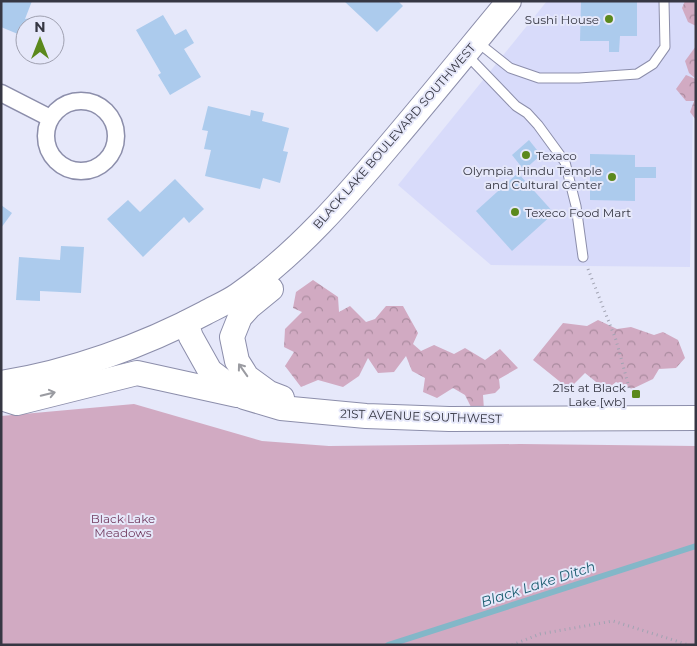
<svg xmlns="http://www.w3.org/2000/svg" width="697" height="646" font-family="Montserrat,sans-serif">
  <defs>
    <pattern id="forest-crowns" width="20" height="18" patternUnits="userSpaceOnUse" patternTransform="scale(1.25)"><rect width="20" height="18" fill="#d1aac2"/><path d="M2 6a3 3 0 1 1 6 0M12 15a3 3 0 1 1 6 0" fill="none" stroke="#aa8b9f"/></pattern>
  </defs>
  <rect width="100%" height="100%" fill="#e6e8fa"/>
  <polygon fill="#d8dbfa" points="547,1 695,1 690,267 491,265 398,185"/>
  <g fill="url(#forest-crowns)">
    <polygon points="685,1 696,1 696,26 688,22 682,8"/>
    <polygon points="696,46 696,79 689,73 685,61"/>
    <polygon points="686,75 696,79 696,120 690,112 694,101 686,101 676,89"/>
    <polygon points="313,280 338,297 339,312 350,306 366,322 375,319 386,306 403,306 418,333 413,344 421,351 434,345 454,354 465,348 485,360 500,349 518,368 499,379 500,388 495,393 483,395 484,410 473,411 465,395 453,388 437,398 423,392 425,378 412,371 406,356 394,372 378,373 368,358 359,376 343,387 318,380 301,387 285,366 294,352 284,347 285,329 302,312 293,308 296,292"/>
    <polygon points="598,320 617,329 631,327 654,335 663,332 678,340 685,358 676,368 659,369 653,379 632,389 616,382 606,390 585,373 569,389 533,360 563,323 587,326"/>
  </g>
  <polygon fill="#d1aac2" points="134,404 262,441 329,446 520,444 696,446 696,645 1,645 1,416"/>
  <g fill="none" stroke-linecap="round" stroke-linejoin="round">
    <polyline stroke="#83b7c8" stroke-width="6" points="388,645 696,546"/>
  </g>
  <g fill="#accbed">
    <polygon points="1,1 32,1 25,19 31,18 31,23 30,25 25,25 25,37 1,27"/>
    <polygon points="344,1 398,1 403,6 377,32"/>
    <polygon points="581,1 637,1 637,36 620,36 619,52 609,52 609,41 580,41"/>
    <polygon points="163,15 175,35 186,29 194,43 184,49 201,77 170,95 158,75 161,73 136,30"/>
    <polygon points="208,106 250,116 251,110 264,113 262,121 289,128 283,151 288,152 280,183 263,178 260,189 205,176 211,150 204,149 208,131 202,130"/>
    <polygon points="529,140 541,155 524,170 512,155"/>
    <polygon points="590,154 635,155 635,167 656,167 656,178 635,178 635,201 590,200"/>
    <polygon points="518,173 554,213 512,251 476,211"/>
    <polygon points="175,179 204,209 189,223 184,217 143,257 107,219 128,200 140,212"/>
    <polygon points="1,205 12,213 1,228"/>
    <polygon points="61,246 84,247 81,293 40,291 40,301 16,300 19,257 60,260"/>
  </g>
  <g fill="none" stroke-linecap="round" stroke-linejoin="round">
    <g stroke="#8c8eab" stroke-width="11">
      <g id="lane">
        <polyline points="476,41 510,68 539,78 579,78 637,74 653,64 665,47 664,1"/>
        <polyline points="466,54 516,106 527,113 538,125 565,162 576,206 583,257"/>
      </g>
    </g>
    <g stroke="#8c8eab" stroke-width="19">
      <g id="street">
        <polyline points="1,93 50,118"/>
        <circle cx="81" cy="136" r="35"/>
      </g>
    </g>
    <g stroke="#8c8eab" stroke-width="26">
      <g id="secondary">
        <polyline points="271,289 249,307 240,317 232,337 237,361 247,377 269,393 282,398"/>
        <polyline points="186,323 191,337 210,371 244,397 281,408 366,416 449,419 696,418"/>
        <path d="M1 383C70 372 143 346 205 313 216 307 228 302 238 295 298 253 346 197 393 141 432 95 470 48 509 1"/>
        <polyline points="1,398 17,403 137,373 237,395"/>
      </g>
    </g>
    <g stroke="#a1a3b2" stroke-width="3" stroke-dasharray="1 4" stroke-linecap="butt">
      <polyline points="588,269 616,340 630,391"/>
      <polyline points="512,645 540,634 613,621 689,645"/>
    </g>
    <use href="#lane" stroke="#fff" stroke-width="9"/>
    <use href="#street" stroke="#fff" stroke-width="16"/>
    <use href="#secondary" stroke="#fff" stroke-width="24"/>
  </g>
  <defs><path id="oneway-shaft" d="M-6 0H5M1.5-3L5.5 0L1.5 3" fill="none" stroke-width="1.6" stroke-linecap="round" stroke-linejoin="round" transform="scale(1.25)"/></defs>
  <g stroke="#9a9ba1">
    <use href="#oneway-shaft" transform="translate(243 370) rotate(-125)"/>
    <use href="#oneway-shaft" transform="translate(48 394) rotate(-14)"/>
  </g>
  <g fill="#5b891c" stroke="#e6e8fa" stroke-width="2">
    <circle cx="609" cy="19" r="5"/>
    <circle cx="526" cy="155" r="5"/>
    <circle cx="612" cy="177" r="5"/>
    <circle cx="515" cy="212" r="5"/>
    <rect x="631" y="389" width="10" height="10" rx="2.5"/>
  </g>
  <g text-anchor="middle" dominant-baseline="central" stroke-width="4" stroke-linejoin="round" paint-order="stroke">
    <g font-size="12" fill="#363743" stroke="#e6e8fa" text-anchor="end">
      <text x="599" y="19">Sushi House</text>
      <text x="536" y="155" text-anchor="start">Texaco</text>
      <text x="602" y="170">Olympia Hindu Temple<tspan x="602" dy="14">and Cultural Center</tspan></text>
      <text x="525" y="212" text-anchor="start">Texeco Food Mart</text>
      <text x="626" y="387">21st at Black<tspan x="626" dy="14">Lake [wb]</tspan></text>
    </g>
    <g font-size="12" fill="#363743" stroke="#e6e8fa">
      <text transform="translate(394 136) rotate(-49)">BLACK LAKE BOULEVARD SOUTHWEST</text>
      <text transform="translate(421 416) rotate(2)">21ST AVENUE SOUTHWEST</text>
    </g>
    <g font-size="12" fill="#733d61" stroke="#e6e8fa">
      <text x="123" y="518">Black Lake<tspan x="123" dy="14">Meadows</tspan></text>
    </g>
    <g font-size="14" font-style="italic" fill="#1c5e71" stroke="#e6e8fa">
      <text transform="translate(538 584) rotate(-18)">Black Lake Ditch</text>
    </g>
  </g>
  <rect width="697" height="646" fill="none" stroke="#363743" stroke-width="5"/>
  <g transform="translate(40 40)"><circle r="24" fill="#e6e8fa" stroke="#a0a1b1"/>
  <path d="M0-4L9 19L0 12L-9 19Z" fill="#5b891c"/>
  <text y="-8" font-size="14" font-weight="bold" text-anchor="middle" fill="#363743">N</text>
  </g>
</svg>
